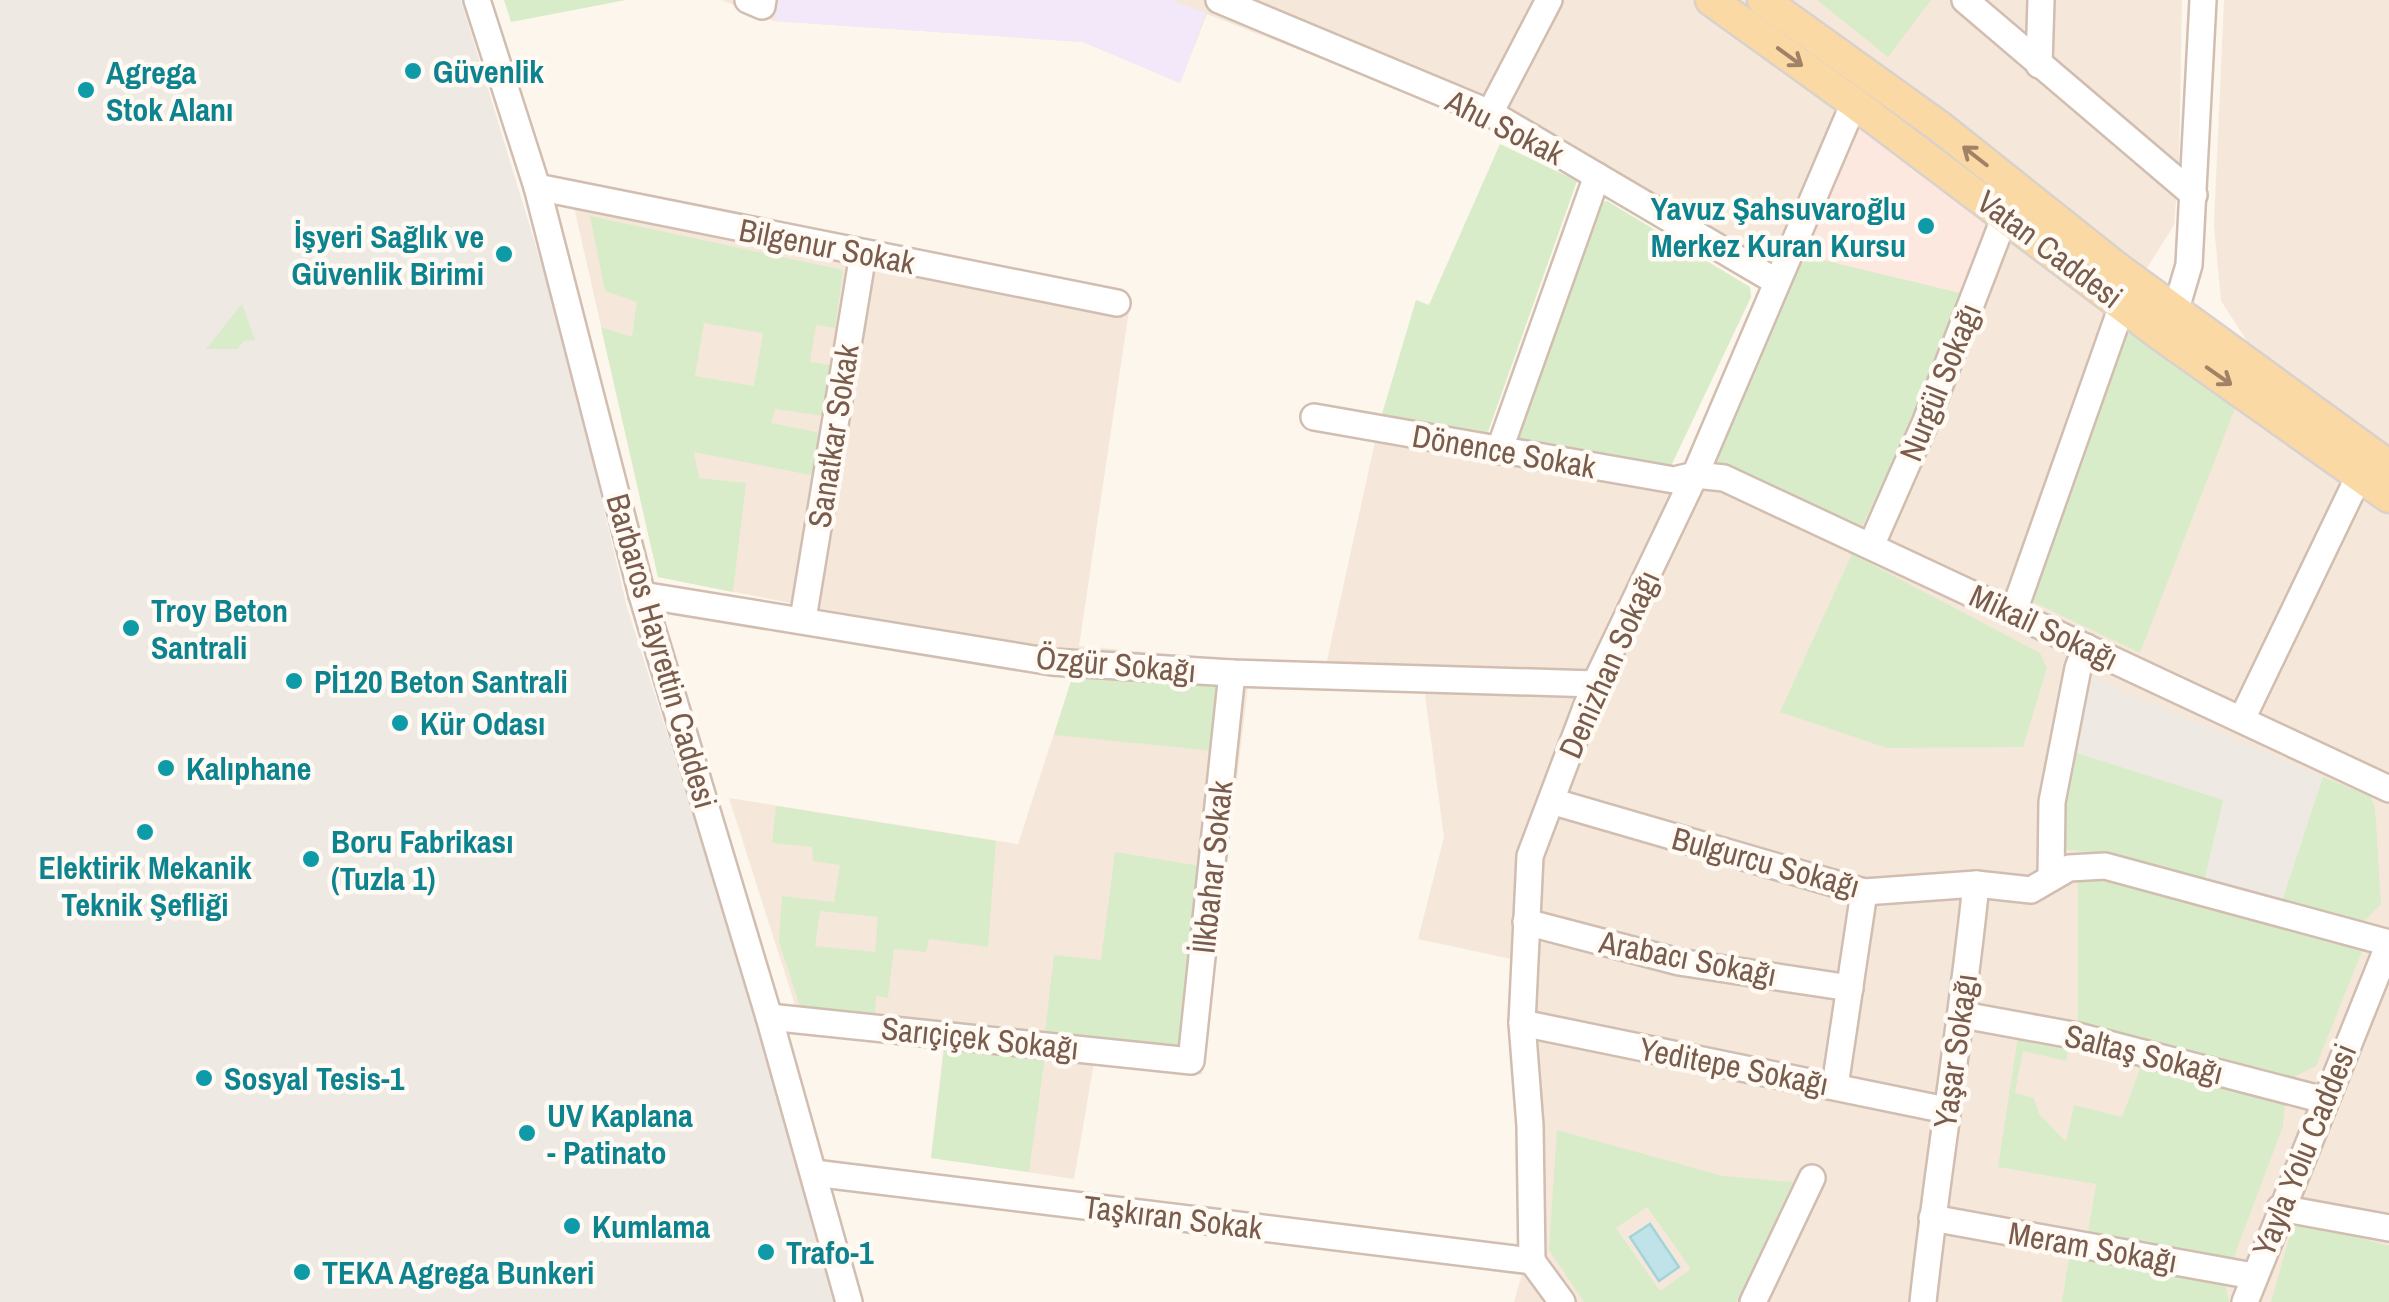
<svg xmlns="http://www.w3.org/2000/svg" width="2389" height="1302" font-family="'Archivo Narrow',sans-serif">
  <rect width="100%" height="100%" fill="#fdf6ec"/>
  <g fill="#f5e8da">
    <polygon points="721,0 2182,0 2179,167 2174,225 2132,292 2389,481 2389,1302 1514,1302 1525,1263 1525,962 1418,939 1444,837 1424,687 1326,665 1376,437 1696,493 1769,284 1463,114 1207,14 1180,83 1083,42 774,21"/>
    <polygon points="2224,0 2389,0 2389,449 2247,341 2221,301 2214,225"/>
    <polygon points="568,181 1131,297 1079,646 1251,661 1202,1075 1094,1063 1074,1179 931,1158 944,1043 803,1030 729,798 1018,844 1072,678 1044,647 979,640 658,577"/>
  </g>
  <polygon fill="#fde8e0" points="1858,124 1986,216 1987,230 1964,294 1798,254"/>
  <g fill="#efe9e4">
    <polygon points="0,0 461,0 562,332 627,607 759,1022 834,1302 0,1302"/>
    <polygon points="2093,678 2323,777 2281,904 2204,882 2074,752"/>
  </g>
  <polygon fill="#f3e8fa" points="779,0 1171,0 1206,13 1180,83 1083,42 774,21"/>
  <g fill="#d8ecc9" fill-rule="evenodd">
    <polygon points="504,0 626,0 511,22"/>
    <polygon points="1817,0 1931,0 1888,57"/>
    <polygon points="1500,144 1577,181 1488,432 1382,414 1416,300 1429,305"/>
    <polygon points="1607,201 1750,287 1751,297 1671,466 1518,439 1597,204"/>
    <path d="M590 216 843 270 835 328 816 325 810 362 830 365 823 416 775 409 771 423 821 433 816 476 694 452 699 478 746 483 733 592 658 577 601 327 632 337 637 302 605 291ZM704 323 763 333 754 386 695 376Z"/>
    <polygon points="1798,254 1964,294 1914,417 1862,526 1711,460"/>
    <polygon points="242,304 255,340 244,341 237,349 206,349"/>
    <polygon points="2130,326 2237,403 2140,653 2031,601"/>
    <polygon points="1852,554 2040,653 2047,668 2023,747 1887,748 1780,712"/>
    <polygon points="1072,678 1219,687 1215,751 1054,735"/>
    <polygon points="2074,752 2223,800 2204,882 2106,855 2064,849 2064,797"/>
    <polygon points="2323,777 2370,796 2375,807 2381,904 2363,922 2354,923 2281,904"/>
    <path d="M776 806 996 841 988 947 929 939 926 952 894 949 888 998 876 996 875 1014 800 1006 779 942 782 896 834 902 840 865 813 861 812 847 772 843ZM820 911 878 917 875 952 815 946Z"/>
    <polygon points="1115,852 1205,867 1185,1049 1045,1032 1054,955 1101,960"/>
    <polygon points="2078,877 2108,879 2363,949 2316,1066 2290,1079 2078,1024"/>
    <polygon points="2018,1036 2069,1047 2066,1061 2023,1051 2015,1093 2034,1098 2039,1114 2066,1142 2074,1105 2122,1117 2142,1064 2285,1103 2283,1126 2232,1262 2088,1233 2096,1184 1998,1167"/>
    <polygon points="945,1043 1045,1057 1029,1172 931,1158"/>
    <path d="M1557 1130 1723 1176 1793 1182 1737 1302H1584L1549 1250ZM1647 1207 1691 1269 1660 1291 1616 1228Z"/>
    <polygon points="2301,1221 2389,1246 2389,1302 2271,1302 2292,1228"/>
    <polygon points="2069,1257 2225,1284 2229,1302 2062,1302"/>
  </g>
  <polygon fill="#bfe3e8" stroke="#a5d3da" stroke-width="2.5" points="1650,1224 1679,1267 1659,1281 1630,1237"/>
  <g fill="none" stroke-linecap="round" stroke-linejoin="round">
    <g stroke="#d1beb0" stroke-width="30">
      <g id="minor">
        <polyline points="477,0 537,187 642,595 769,1017 849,1302"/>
        <polyline points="748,0 762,6 763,0"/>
        <polyline points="1219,0 1490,113 1777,282"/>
        <polyline points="1965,0 2194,195"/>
        <polyline points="2039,65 2041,0"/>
        <polyline points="1490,113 1549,0"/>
        <polyline points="537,187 1117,303"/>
        <polyline points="2167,327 2176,309 2189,265 2203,0"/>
        <polyline points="1314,417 1674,480 1695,475 1724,478 2389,789"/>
        <polyline points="1499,451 1597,176"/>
        <polyline points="1871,546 1926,421 2005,216"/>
        <polyline points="642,595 1052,662 1232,673 1595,684"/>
        <polyline points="2013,614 2123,303"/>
        <polyline points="803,619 863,254"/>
        <polyline points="2242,719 2359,476"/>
        <polyline points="1551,801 1864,892 1976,884 2031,890 2069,868 2105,866 2389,943"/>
        <polyline points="2051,875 2052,802 2078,668 2086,647"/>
        <polyline points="1526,922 1679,962 1850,988"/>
        <polyline points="1963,1015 2078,1036 2324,1100"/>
        <polyline points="769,1017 1191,1061 1232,673"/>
        <polyline points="1522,1023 1946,1110"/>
        <polyline points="1835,1086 1864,892"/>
        <polyline points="814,1173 1532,1261"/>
        <polyline points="2280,1208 2389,1228"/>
        <polyline points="1932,1218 2253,1276"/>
        <polyline points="1532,1261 1530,1126 1522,1023 1530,856 1595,684 1695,475 1854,103"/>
        <polyline points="1532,1261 1562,1302"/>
        <polyline points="1753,1302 1812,1178"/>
        <path d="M1923 1302C1938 1162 1962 1024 1976 884"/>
        <polyline points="2245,1302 2389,944"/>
      </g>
    </g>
    <g stroke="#dad1cd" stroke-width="35">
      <g id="major">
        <polyline points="1711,0 1854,103 2162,336 2389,497"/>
        <polyline points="1763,0 1940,127 2117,268 2389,466"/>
      </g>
    </g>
    <use href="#minor" stroke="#fff" stroke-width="25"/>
    <use href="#major" stroke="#fbd9a5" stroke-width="30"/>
  </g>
  <defs><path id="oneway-shaft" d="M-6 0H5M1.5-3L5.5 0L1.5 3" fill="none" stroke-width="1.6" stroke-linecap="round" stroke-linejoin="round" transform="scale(2.5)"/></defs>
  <g stroke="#a18267">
    <use href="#oneway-shaft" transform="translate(1790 57) rotate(36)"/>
    <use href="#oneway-shaft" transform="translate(1975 156) rotate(-142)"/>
    <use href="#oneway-shaft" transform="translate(2219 376) rotate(35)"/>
  </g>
  <g fill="#0f9aa8" stroke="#fffaf3" stroke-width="4">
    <circle cx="413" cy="71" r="10"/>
    <circle cx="86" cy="90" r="10"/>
    <circle cx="1926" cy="226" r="10"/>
    <circle cx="504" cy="254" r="10"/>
    <circle cx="131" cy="628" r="10"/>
    <circle cx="294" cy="681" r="10"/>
    <circle cx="400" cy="723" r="10"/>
    <circle cx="166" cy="768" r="10"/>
    <circle cx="145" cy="832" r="10"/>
    <circle cx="311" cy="859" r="10"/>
    <circle cx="204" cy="1078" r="10"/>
    <circle cx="527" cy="1133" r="10"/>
    <circle cx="572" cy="1226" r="10"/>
    <circle cx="766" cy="1252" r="10"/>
    <circle cx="302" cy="1272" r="10"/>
  </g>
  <g text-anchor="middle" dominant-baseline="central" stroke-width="9" stroke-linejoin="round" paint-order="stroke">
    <g font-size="32" font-weight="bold" fill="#0d838f" stroke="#fffaf3" text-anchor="start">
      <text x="433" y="71">Güvenlik</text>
      <text x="106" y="72">Agrega<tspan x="106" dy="37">Stok Alanı</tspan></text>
      <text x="1906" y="208" text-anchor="end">Yavuz Şahsuvaroğlu<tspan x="1906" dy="37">Merkez Kuran Kursu</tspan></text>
      <text x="484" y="236" text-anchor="end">İşyeri Sağlık ve<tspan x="484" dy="37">Güvenlik Birimi</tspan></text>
      <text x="151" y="610">Troy Beton<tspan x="151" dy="37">Santrali</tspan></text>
      <text x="314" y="681">Pİ120 Beton Santrali</text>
      <text x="420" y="723">Kür Odası</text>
      <text x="186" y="768">Kalıphane</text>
      <text x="331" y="841">Boru Fabrikası<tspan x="331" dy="37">(Tuzla 1)</tspan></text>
      <text x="145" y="867" text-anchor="middle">Elektirik Mekanik<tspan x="145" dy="37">Teknik Şefliği</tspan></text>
      <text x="224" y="1078">Sosyal Tesis-1</text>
      <text x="547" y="1115">UV Kaplana<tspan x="547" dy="37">- Patinato</tspan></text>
      <text x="592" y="1226">Kumlama</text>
      <text x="786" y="1252">Trafo-1</text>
      <text x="322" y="1272">TEKA Agrega Bunkeri</text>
    </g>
    <g font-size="32" fill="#7a5c4d" stroke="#fffaf3">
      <text transform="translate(1505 127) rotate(27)">Ahu Sokak</text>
      <text transform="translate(827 246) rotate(11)">Bilgenur Sokak</text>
      <text transform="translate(2050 249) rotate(37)">Vatan Caddesi</text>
      <text transform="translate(1940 382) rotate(-68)">Nurgül Sokağı</text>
      <text transform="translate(833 436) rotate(-81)">Sanatkar Sokak</text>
      <text transform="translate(1504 451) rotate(10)">Dönence Sokak</text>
      <text transform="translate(2044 627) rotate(25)">Mikail Sokağı</text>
      <text transform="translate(662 651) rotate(74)">Barbaros Hayrettin Caddesi</text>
      <text transform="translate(1116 664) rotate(5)">Özgür Sokağı</text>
      <text transform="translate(1609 664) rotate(-66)">Denizhan Sokağı</text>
      <text transform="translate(1766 862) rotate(15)">Bulgurcu Sokağı</text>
      <text transform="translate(1212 867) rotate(-84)">İlkbahar Sokak</text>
      <text transform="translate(1688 958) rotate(11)">Arabacı Sokağı</text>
      <text transform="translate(980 1038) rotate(6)">Sarıçiçek Sokağı</text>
      <text transform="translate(1955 1051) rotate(-82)">Yaşar Sokağı</text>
      <text transform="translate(2144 1054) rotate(14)">Saltaş Sokağı</text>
      <text transform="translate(1734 1066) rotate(11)">Yeditepe Sokağı</text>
      <text transform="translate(2304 1150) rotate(-68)">Yayla Yolu Caddesi</text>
      <text transform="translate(1173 1217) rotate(7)">Taşkıran Sokak</text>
      <text transform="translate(2093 1247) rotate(10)">Meram Sokağı</text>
    </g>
  </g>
</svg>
